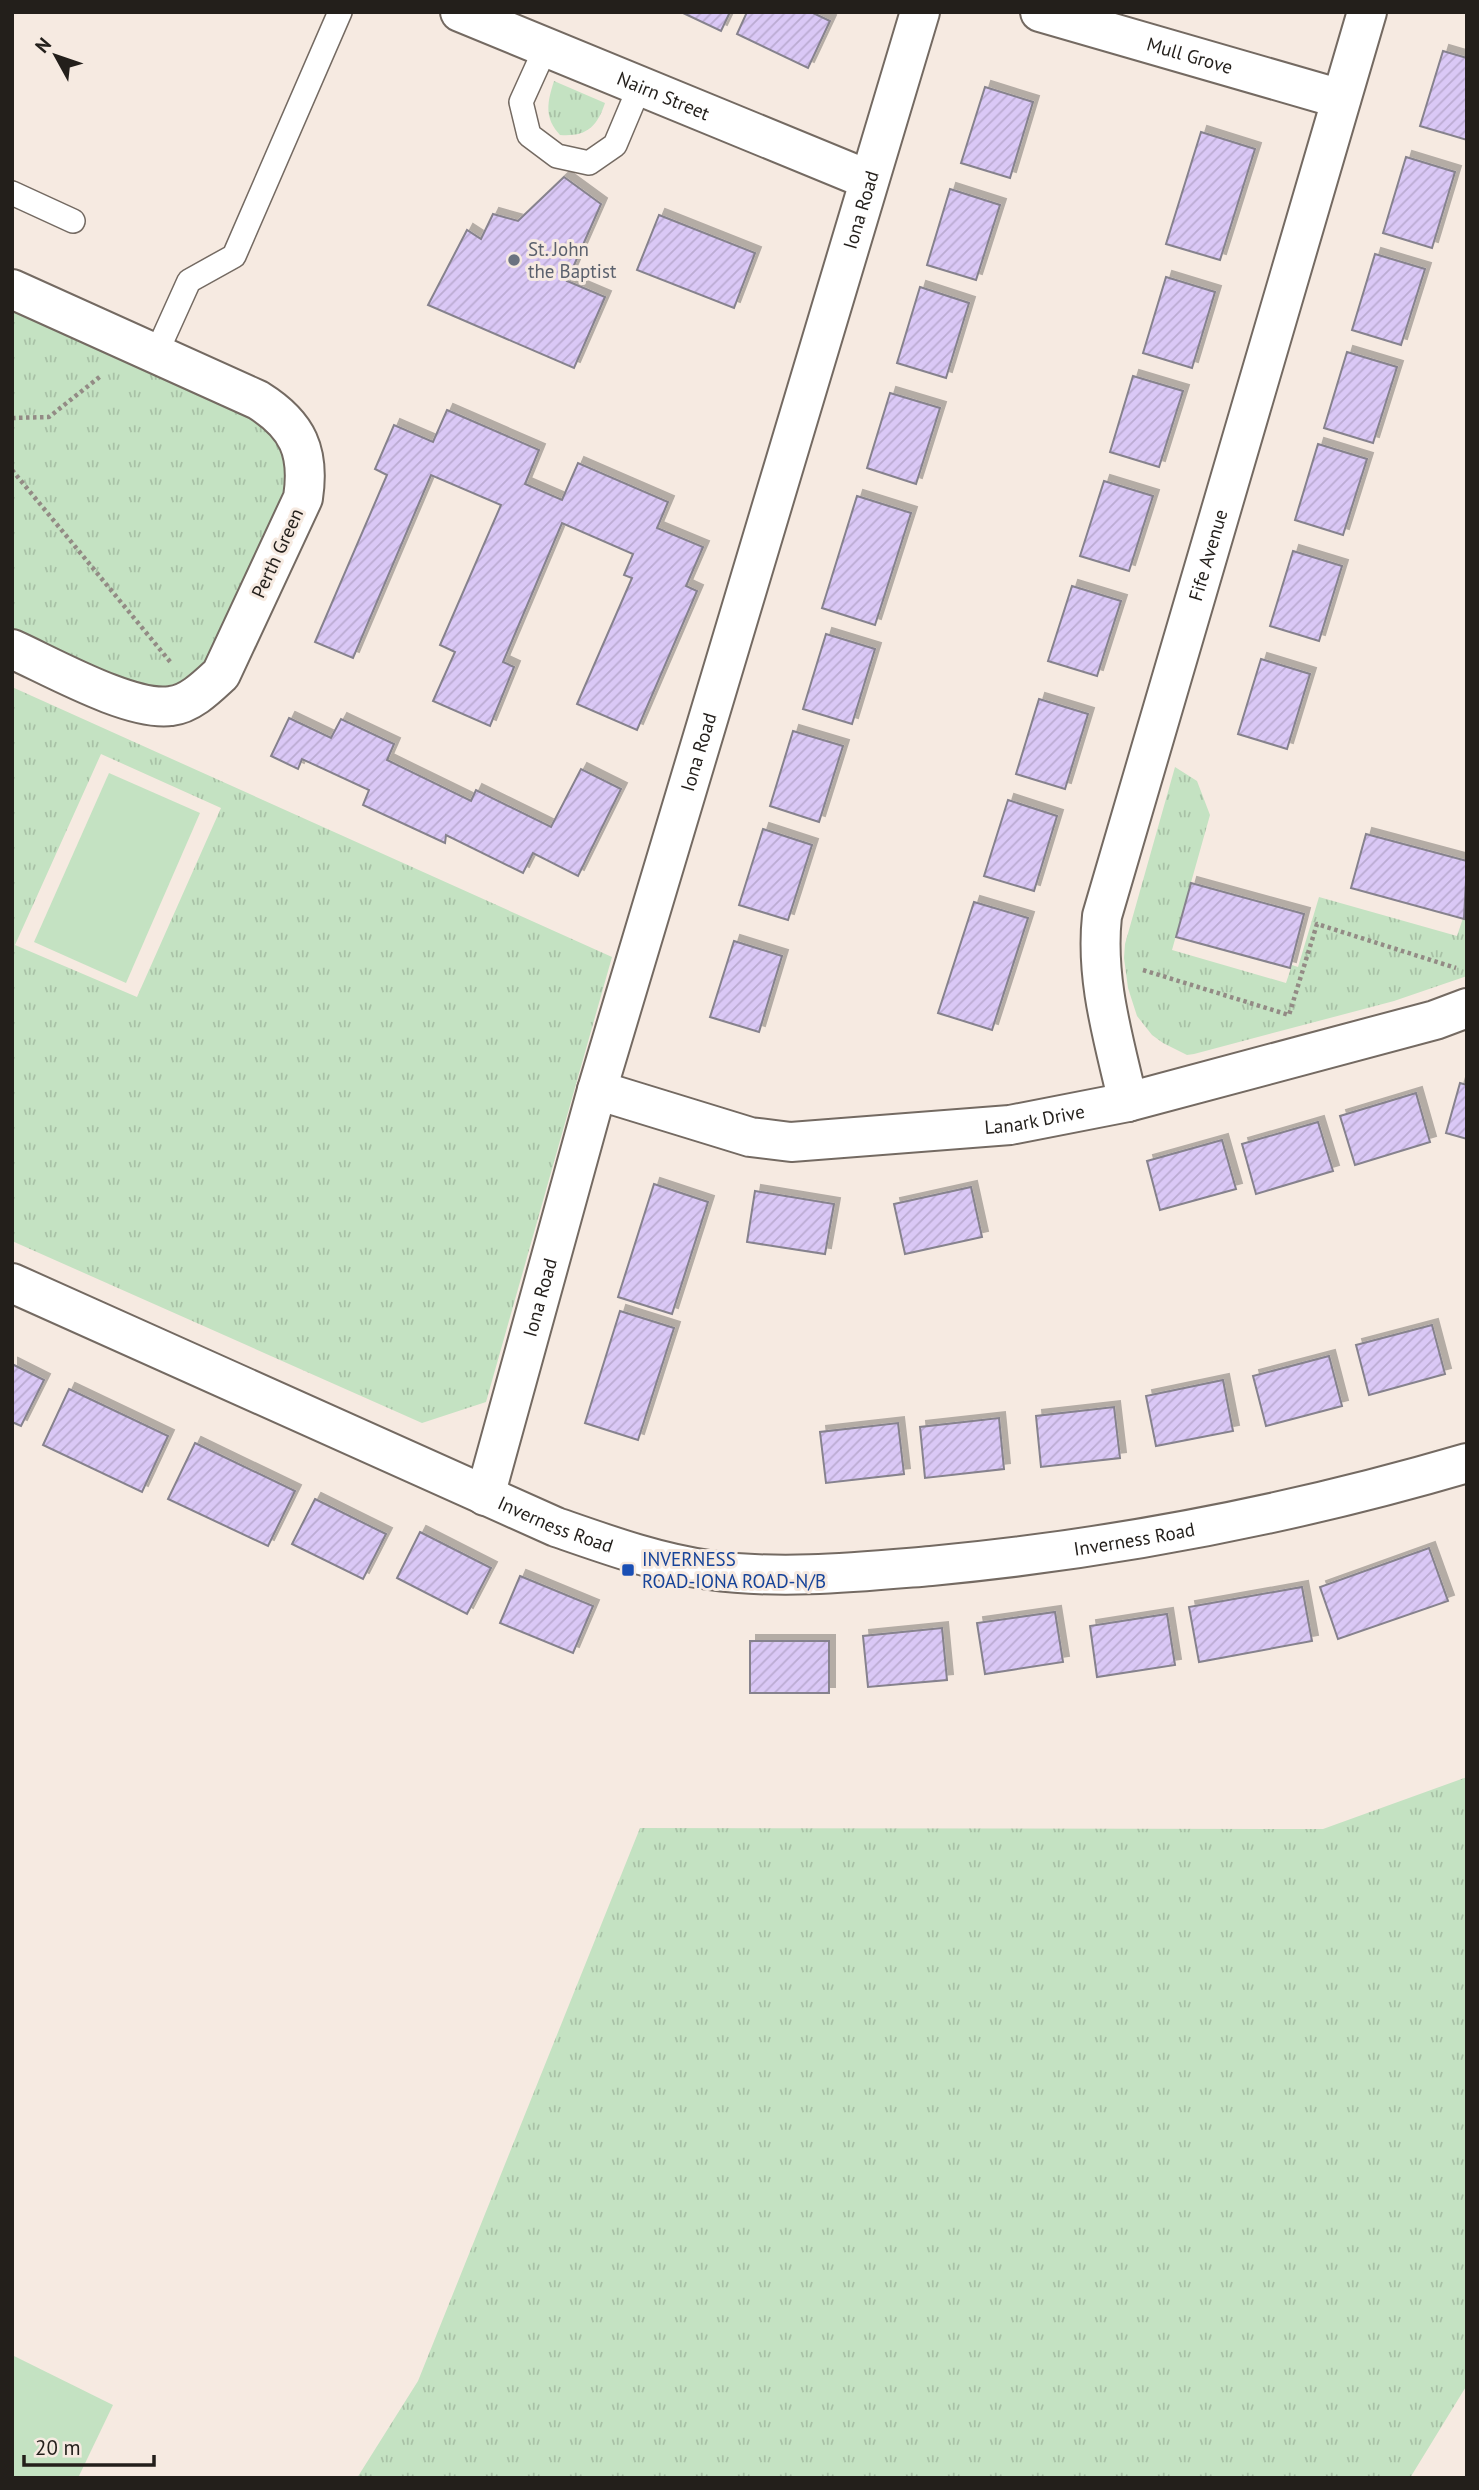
<svg xmlns="http://www.w3.org/2000/svg" width="1479" height="2490" font-family="'PT Sans',sans-serif">
  <defs>
    <pattern id="grass-tufts" width="24" height="20" patternUnits="userSpaceOnUse" patternTransform="scale(1.75)"><rect width="24" height="20" fill="#c4e2c2"/><path d="M3 7l-1-3M5 7V3M7 7l1-3M15 17l-1-3M17 17v-4M19 17l1-3" fill="none" stroke="#a8c1a6"/></pattern>
    <pattern id="building-hatch" width="6" height="6" patternUnits="userSpaceOnUse" patternTransform="scale(1.75)"><rect width="6" height="6" fill="#dac8f6"/><path d="M-1 1l2-2M0 6l6-6M5 7l2-2" fill="none" stroke="#bbabd2"/></pattern>
    <filter id="shadow"><feDropShadow dx="6" dy="-6" stdDeviation="0" flood-color="#0004"/></filter>
  </defs>
  <rect width="100%" height="100%" fill="#f6eae1"/>
  <g fill="url(#grass-tufts)" fill-rule="evenodd">
    <path d="M554 81 605 103C597 127 586 137 560 135 544 118 547 103 554 81Z"/>
    <path d="M12 306 264 420 292 467 286 491 205 668C180 685 170 691 139 689L12 631Z"/>
    <path d="M12 687 612 957 486 1402 422 1423 12 1241ZM101 754 221 808 137 997 15 945Z"/>
    <polygon points="1175,767 1197,781 1210,815 1172,950 1286,983 1292,965 1298,967 1319,897 1457,936 1463,918 1467,919 1467,976 1394,1001 1194,1054 1187,1055 1163,1043 1152,1035 1137,1016 1128,988 1124,958 1125,944"/>
    <polygon points="1467,1777 1467,2385 1410,2478 357,2478 418,2381 640,1828 1323,1829"/>
  </g>
  <g fill="#c4e2c2">
    <polygon points="109,773 200,813 126,983 34,942"/>
    <polygon points="12,2355 113,2405 78,2478 12,2478"/>
  </g>
  <g fill="url(#building-hatch)" stroke="#86828d" stroke-width="2" filter="url(#shadow)">
    <polygon points="681,12 730,12 721,31"/>
    <polygon points="747,12 811,12 830,21 808,68 737,34"/>
    <polygon points="1443,51 1467,58 1467,140 1420,126"/>
    <polygon points="985,87 1033,102 1010,178 961,163"/>
    <polygon points="1201,132 1255,149 1220,260 1166,244"/>
    <polygon points="1406,157 1455,172 1432,248 1383,233"/>
    <polygon points="564,177 601,204 567,281 605,297 574,368 428,305 467,230 481,239 493,214 518,221"/>
    <polygon points="950,189 1000,205 976,280 927,265"/>
    <polygon points="659,215 755,253 734,308 637,270"/>
    <polygon points="1375,254 1425,269 1401,345 1352,330"/>
    <polygon points="1166,277 1215,292 1192,368 1143,353"/>
    <polygon points="920,287 969,303 946,378 897,363"/>
    <polygon points="1347,352 1397,367 1373,443 1324,428"/>
    <polygon points="1133,376 1183,391 1159,467 1110,452"/>
    <polygon points="890,393 940,408 916,484 867,468"/>
    <polygon points="447,410 539,450 525,484 562,500 578,463 668,502 657,528 703,547 686,586 697,591 637,730 577,704 632,578 624,575 633,554 562,523 503,662 514,667 490,726 433,701 455,652 440,645 501,505 431,475 353,658 315,642 387,475 375,469 394,425 433,442"/>
    <polygon points="1318,444 1367,459 1343,535 1295,520"/>
    <polygon points="1104,481 1153,496 1129,571 1080,556"/>
    <polygon points="857,496 911,513 875,625 822,608"/>
    <polygon points="1293,551 1342,566 1319,641 1270,626"/>
    <polygon points="1072,586 1121,601 1097,676 1048,661"/>
    <polygon points="826,634 875,649 852,724 803,709"/>
    <polygon points="1261,659 1310,674 1287,749 1238,734"/>
    <polygon points="1039,699 1088,714 1065,789 1016,774"/>
    <polygon points="289,718 331,738 341,719 394,744 387,760 471,801 476,790 551,827 581,769 621,789 578,876 533,853 523,873 446,835 445,843 363,805 369,790 302,759 298,769 271,756"/>
    <polygon points="793,731 843,746 819,822 770,806"/>
    <polygon points="1008,800 1057,816 1034,891 984,876"/>
    <polygon points="763,829 812,845 788,920 739,905"/>
    <polygon points="1366,834 1467,861 1464,919 1351,888"/>
    <polygon points="1191,883 1304,914 1290,968 1176,937"/>
    <polygon points="974,902 1028,918 992,1030 938,1013"/>
    <polygon points="734,941 782,956 759,1032 710,1017"/>
    <polygon points="1460,1083 1467,1085 1467,1139 1446,1133"/>
    <polygon points="1416,1093 1430,1142 1355,1165 1340,1116"/>
    <polygon points="1318,1122 1333,1171 1256,1194 1242,1144"/>
    <polygon points="1222,1140 1236,1189 1160,1210 1147,1161"/>
    <polygon points="654,1184 708,1202 672,1314 618,1297"/>
    <polygon points="971,1187 982,1237 905,1254 894,1204"/>
    <polygon points="755,1191 834,1204 825,1254 747,1242"/>
    <polygon points="620,1311 674,1328 638,1440 585,1423"/>
    <polygon points="1432,1325 1445,1374 1369,1395 1356,1345"/>
    <polygon points="1329,1356 1342,1406 1266,1426 1253,1376"/>
    <polygon points="12,1364 44,1380 21,1426 12,1422"/>
    <polygon points="1223,1380 1233,1431 1156,1446 1146,1396"/>
    <polygon points="69,1389 168,1436 142,1492 43,1445"/>
    <polygon points="1114,1407 1120,1458 1041,1467 1036,1416"/>
    <polygon points="999,1418 1004,1469 925,1478 920,1427"/>
    <polygon points="898,1423 904,1474 826,1483 820,1432"/>
    <polygon points="195,1443 295,1491 268,1546 168,1499"/>
    <polygon points="315,1499 386,1534 363,1579 292,1544"/>
    <polygon points="420,1532 491,1568 467,1614 397,1578"/>
    <polygon points="1429,1548 1448,1601 1338,1639 1320,1587"/>
    <polygon points="520,1576 593,1606 573,1653 500,1623"/>
    <polygon points="1302,1587 1312,1641 1199,1662 1189,1607"/>
    <polygon points="1055,1612 1063,1662 985,1674 977,1623"/>
    <polygon points="1167,1614 1175,1665 1097,1677 1090,1626"/>
    <polygon points="942,1628 947,1680 868,1687 863,1636"/>
    <rect x="750" y="1641" width="79" height="52"/>
  </g>
  <g fill="none" stroke-linecap="round" stroke-linejoin="round">
    <g stroke="#746a62" stroke-width="26">
      <g id="lane">
        <polyline points="545,49 521,102 529,135 557,156 589,163 615,145 639,88"/>
        <polyline points="12,193 73,221"/>
        <polyline points="156,354 189,281 234,256 340,12"/>
      </g>
    </g>
    <g stroke="#746a62" stroke-width="42">
      <g id="street">
        <path id="s1" d="M460 12 869 180"/>
        <path id="s2" d="M1040 12 1341 99"/>
        <path d="M12 289 258 400C298 425 310 452 303 498L221 674C207 687 190 704 171 706 131 712 50 666 12 649"/>
        <path id="s3" d="M597 1090 750 1137 791 1142 1010 1125 1128 1102 1435 1020 1467 1008"/>
        <path id="s4" d="M1128 1102C1114 1040 1095 980 1102 916L1367 12"/>
        <path id="s5" d="M12 1283 556 1527C605 1544 657 1563 709 1570 782 1580 858 1572 931 1566 1112 1549 1293 1514 1467 1463"/>
        <path id="s6" d="M485 1496 597 1090 920 12"/>
      </g>
    </g>
    <g stroke="#938b85" stroke-width="4.5" stroke-dasharray="3.5 3.5" stroke-linecap="butt">
      <polyline points="12,418 49,417 102,375"/>
      <polyline points="12,470 172,664"/>
      <polyline points="1143,970 1289,1015 1317,924 1456,968"/>
    </g>
    <use href="#lane" stroke="#fff" stroke-width="23"/>
    <use href="#street" stroke="#fff" stroke-width="38"/>
  </g>
  <circle fill="#6b7280" stroke="#f6eae1" stroke-width="2.5" cx="514" cy="260" r="7"/>
  <rect fill="#1a4fb4" stroke="#f6eae1" stroke-width="2.5" x="621" y="1563" width="14" height="14" rx="3.5"/>
  <g text-anchor="middle" dominant-baseline="central" stroke-width="6" stroke-linejoin="round" paint-order="stroke">
    <g font-size="19" fill="#231f1b" stroke="#f6eae1">
      <text stroke="none"><textPath href="#s2" startOffset="156">Mull Grove</textPath></text>
      <text stroke="none"><textPath href="#s1" startOffset="220">Nairn Street</textPath></text>
      <text stroke="none"><textPath href="#s6" startOffset="1340">Iona Road</textPath></text>
      <text transform="translate(277 553) rotate(-65)">Perth Green</text>
      <text stroke="none"><textPath href="#s4" startOffset="565">Fife Avenue</textPath></text>
      <text stroke="none"><textPath href="#s6" startOffset="774">Iona Road</textPath></text>
      <text stroke="none"><textPath href="#s3" startOffset="446">Lanark Drive</textPath></text>
      <text stroke="none"><textPath href="#s6" startOffset="206">Iona Road</textPath></text>
      <text stroke="none"><textPath href="#s5" startOffset="595">Inverness Road</textPath></text>
      <text stroke="none"><textPath href="#s5" startOffset="1183">Inverness Road</textPath></text>
    </g>
    <g font-size="19" fill="#5b616d" stroke="#f6eae1" text-anchor="start">
      <text x="528" y="249">St. John<tspan x="528" dy="22">the Baptist</tspan></text>
    </g>
    <g font-size="19" fill="#164399" stroke="#f6eae1" text-anchor="start">
      <text x="642" y="1559">INVERNESS<tspan x="642" dy="22">ROAD-IONA ROAD-N/B</tspan></text>
    </g>
  </g>
  <rect width="1479" height="2490" fill="none" stroke="#231f1b" stroke-width="28"/>
  <g transform="translate(56 56) rotate(310)" stroke="#f6eae1" stroke-width="5" paint-order="stroke">
  <path d="M0-5L12 26L0 18L-12 26Z" fill="#231f1b"/>
  <text y="-10" font-size="19" font-weight="bold" text-anchor="middle" fill="#231f1b">N</text>
  </g>
  <path d="M24 2455v10h130v-10" fill="none" stroke="#231f1b" stroke-width="3.5"/>
  <text x="35" y="2455" font-size="21" fill="#231f1b" stroke="#f6eae1" stroke-width="5" paint-order="stroke">20 m</text>
</svg>
